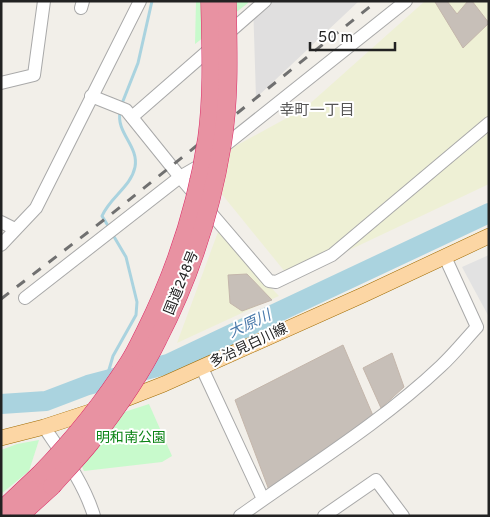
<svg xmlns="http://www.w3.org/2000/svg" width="490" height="517" font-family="Overpass,'Noto Sans JP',sans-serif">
  <rect width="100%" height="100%" fill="#f2efe9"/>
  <polygon fill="#e0dfdf" points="253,1 359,1 256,98"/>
  <g fill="#eef0d5">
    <polygon points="425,1 489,1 489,184 290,278 199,166 305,108"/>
    <polygon points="218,232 279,296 177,343"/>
  </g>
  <g fill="#c8facc">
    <polygon points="196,1 248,1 248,3 195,44"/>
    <polygon points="149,404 172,456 162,462 84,471 66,431"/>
    <polygon points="39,440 29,471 1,494 1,450 17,444"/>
  </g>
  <polygon fill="#e2e2e2" points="489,255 489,317 462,267"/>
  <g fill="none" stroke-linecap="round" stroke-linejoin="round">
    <g stroke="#aad3df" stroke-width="3">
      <polyline points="121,106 138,63 152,1"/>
      <path d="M110 229 102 216C110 197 131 187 135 167 139 146 116 133 120 112"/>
      <polyline points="106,380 113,356 136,315 137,302 126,257 113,235"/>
    </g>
    <polyline stroke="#aad3df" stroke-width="20" points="1,404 46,401 88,385 168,364 489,213"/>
  </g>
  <g fill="#c7bfb8" stroke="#c4b6ab">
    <polygon points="437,1 447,1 457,14 468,1 472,1 489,23 463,48 435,2"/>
    <polygon points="247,274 272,300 242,311 230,303 228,275"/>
    <polygon points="343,345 374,418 269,490 235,400"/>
    <polygon points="392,353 404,387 381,408 363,368"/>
  </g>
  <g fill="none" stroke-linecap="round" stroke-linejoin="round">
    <g stroke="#a9a9a9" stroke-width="14">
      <g id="minor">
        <polyline points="81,8 83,1"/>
        <polyline points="1,83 34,75 44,1"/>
        <polyline points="91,96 126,110 180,177 269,281 276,282 332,255 489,123"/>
        <polyline points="132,117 265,1"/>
        <polyline points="1,222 15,229"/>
        <polyline points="1,245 36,208 140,1"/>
        <polyline points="25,298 180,177 199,166 406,1"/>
        <polyline points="202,368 263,499"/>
        <path d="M44 427C63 455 84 483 94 516"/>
        <path d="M240 516C307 468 382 422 441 366 454 354 465 340 477 327L445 257"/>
        <polyline points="324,516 376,480 403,516"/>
      </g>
    </g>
    <g stroke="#a06b00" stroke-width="16">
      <polyline id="major" points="1,438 44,427 105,407 164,384 363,295 489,236"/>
    </g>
    <g stroke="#dc2a67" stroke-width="19">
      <g id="highway">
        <polyline points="1,511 39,475"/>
        <polyline points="19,516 52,486"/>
      </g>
    </g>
    <use href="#minor" stroke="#fff" stroke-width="12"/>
    <use href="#major" stroke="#fcd6a4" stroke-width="15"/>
    <use href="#highway" stroke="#e892a2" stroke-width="18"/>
    <polyline stroke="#707070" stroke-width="3" stroke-dasharray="10 10" stroke-linecap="butt" points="1,299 109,216 377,1"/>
    <g stroke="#dc2a67" stroke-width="19" stroke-linecap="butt">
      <g id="highway-bridge">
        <path d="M39 475C73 440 103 403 129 362 135 353 140 342 145 332 175 272 197 205 207 138 213 93 211 47 210 1"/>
        <path d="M52 486C64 472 78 458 90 443 115 411 140 376 158 339 189 279 211 212 222 145 230 98 228 49 227 1"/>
      </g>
    </g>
    <use href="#highway-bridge" stroke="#e892a2" stroke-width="18"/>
  </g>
  <g text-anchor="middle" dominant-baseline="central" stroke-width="4" stroke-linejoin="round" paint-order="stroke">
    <g font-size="14" fill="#222" stroke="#fff">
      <text transform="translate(182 283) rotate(-68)">国道248号</text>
      <text transform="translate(249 346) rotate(-25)">多治見白川線</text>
    </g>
    <g font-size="14" fill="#0c8416" stroke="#fff">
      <text x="131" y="438">明和南公園</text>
    </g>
    <g font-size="15" fill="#555" stroke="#fff">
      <text x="317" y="111">幸町一丁目</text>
    </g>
    <g font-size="15" font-style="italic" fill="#4a7aab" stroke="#fff">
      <text transform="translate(250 325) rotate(-25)">大原川</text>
    </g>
  </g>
  <rect width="490" height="517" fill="none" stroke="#222222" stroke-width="5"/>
  <path d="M310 42v8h85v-8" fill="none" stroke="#222222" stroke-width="2.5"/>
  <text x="318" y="42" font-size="15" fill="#222222" stroke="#ffffff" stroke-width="4" paint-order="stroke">50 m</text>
</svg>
